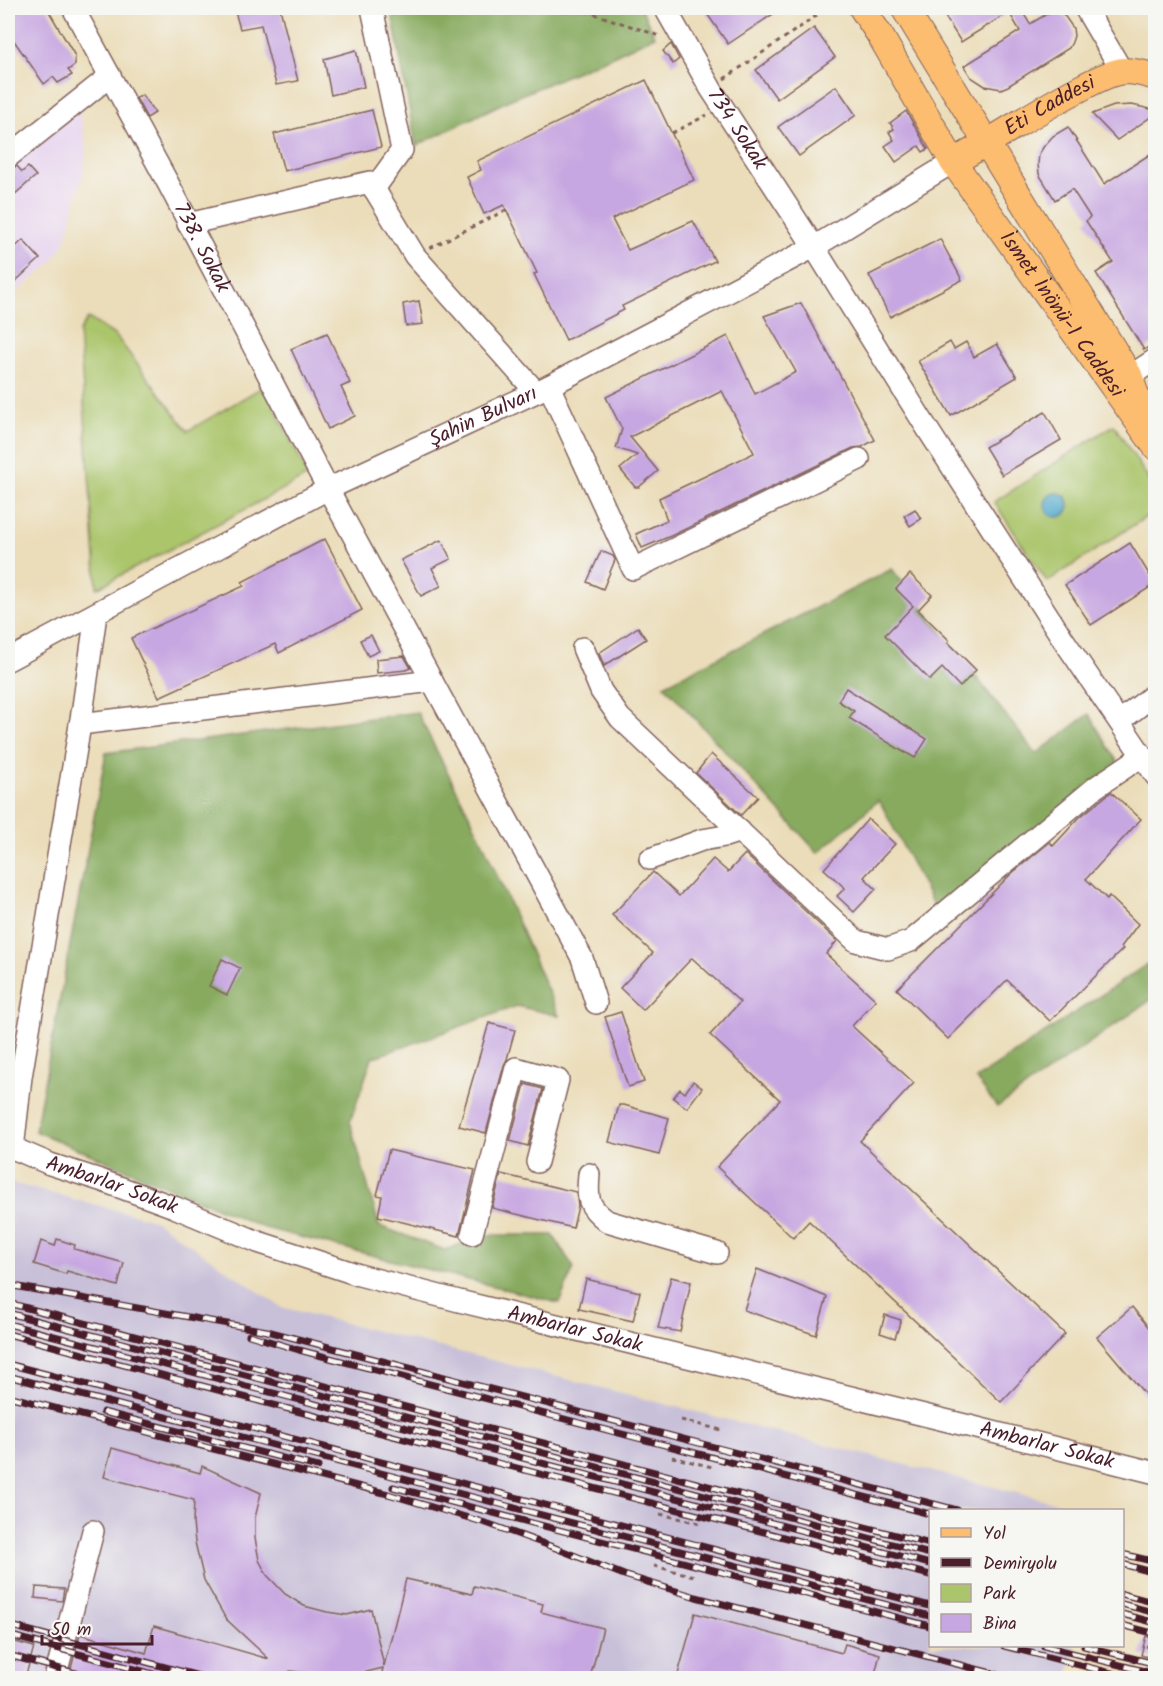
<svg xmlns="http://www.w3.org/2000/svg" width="1163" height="1686" font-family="Kalam,sans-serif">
  <rect width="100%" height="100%" fill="#f6f6f2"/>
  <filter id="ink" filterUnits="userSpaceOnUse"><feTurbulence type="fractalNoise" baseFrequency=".0167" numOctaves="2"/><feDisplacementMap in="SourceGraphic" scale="12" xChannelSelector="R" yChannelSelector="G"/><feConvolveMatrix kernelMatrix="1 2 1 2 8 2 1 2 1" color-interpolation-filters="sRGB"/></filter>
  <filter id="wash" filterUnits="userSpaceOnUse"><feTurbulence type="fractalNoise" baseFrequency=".008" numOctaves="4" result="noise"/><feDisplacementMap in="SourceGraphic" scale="24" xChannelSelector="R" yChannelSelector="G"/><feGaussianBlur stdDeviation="1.35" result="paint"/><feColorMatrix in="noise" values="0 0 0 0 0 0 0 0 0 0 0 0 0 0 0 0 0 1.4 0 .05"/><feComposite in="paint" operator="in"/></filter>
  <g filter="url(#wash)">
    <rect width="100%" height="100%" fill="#ebddb9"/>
    <polygon fill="#e7d2ef" points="79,111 86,144 84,169 64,245 48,266 8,299 8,167"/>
    <polygon fill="#c8bfd8" points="8,1182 154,1220 281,1307 1085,1510 930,1510 930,1646 1076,1646 1067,1678 8,1678"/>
    <g fill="#aac56b" stroke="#7a724b" stroke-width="1.5">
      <polygon points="88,318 116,336 188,431 264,386 308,476 97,588 79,332"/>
      <polygon points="1114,425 1155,489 1155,511 1047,582 994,502"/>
    </g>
    <g fill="#87aa5f" stroke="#686445" stroke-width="1.5">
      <polygon points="391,8 641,8 655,36 604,60 509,100 416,146"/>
      <polygon points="892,569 1036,754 1089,714 1123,771 941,920 879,800 818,853 664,685"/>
      <polygon points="417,712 479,834 559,1016 517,1006 372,1058 350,1122 379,1226 445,1250 484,1235 553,1235 574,1268 559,1303 265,1228 35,1131 106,753"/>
      <polygon points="1155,959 1155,997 997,1107 976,1079"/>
    </g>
    <circle fill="#4fa8cd" stroke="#4c647c" stroke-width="1.5" cx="1057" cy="505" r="12"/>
    <g id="blocks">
      <g fill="#c7a7e1">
        <polygon points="8,8 47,8 75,56 75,65 68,70 72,75 58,83 53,77 44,84 8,32"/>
        <polygon points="234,8 280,8 298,81 276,85 261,25 240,29"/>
        <polygon points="703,8 782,8 728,44"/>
        <polygon points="949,8 1020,8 1030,24 1057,8 1059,8 1073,28 1074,36 1072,42 1069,48 1008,86 1001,89 985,86 971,77 964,66 1020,31 1009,12 961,42 942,12"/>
        <polygon points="814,28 835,57 777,99 756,70"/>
        <polygon points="671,44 679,59 673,64 663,51"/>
        <polygon points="356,50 364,87 331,95 324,59"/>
        <polygon points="646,80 694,180 612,219 628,250 693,221 715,261 622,306 624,310 566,340 534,274 537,273 504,205 484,214 467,177 481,170 477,161"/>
        <polygon points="836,86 856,115 799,156 778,127"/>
        <polygon points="142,95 155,113 147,118 136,98"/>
        <polygon points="1132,105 1155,110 1155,114 1117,140 1092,114 1114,106"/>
        <polygon points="372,110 381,147 284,171 274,134"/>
        <polygon points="906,111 928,149 923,152 919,146 896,162 885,146 894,140 889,132 894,129 890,123"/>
        <polygon points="1068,127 1104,184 1155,151 1155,343 1144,350 1096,273 1113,262 1086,221 1090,217 1072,189 1055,200 1039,174 1038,164 1039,154 1044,146 1053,136"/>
        <polygon points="17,166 22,172 28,167 36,176 8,200 8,169"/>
        <polygon points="940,239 962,280 890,317 869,275"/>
        <polygon points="23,240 40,259 8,288 8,254"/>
        <polygon points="419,301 423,324 406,326 403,304"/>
        <polygon points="801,303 875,440 862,447 853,448 673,535 642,548 636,534 667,520 659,498 754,453 722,391 630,437 658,471 639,487 635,487 620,469 637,455 616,448 622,429 606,397 728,336 755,394 796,372 764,316"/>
        <polygon points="327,333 350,383 341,387 355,416 328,429 291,349"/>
        <polygon points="950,342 954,349 966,342 974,357 997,344 1017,377 951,416 918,361"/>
        <polygon points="1045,412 1061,440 1002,475 985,447"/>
        <polygon points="915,509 921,519 910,526 904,516"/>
        <polygon points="325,539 362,610 279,653 275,644 159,697 131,638 244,586 242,582"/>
        <polygon points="441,540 451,559 432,568 441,586 421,596 401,560"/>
        <polygon points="1130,543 1155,584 1091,625 1065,585"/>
        <polygon points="601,551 613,556 615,560 603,589 587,582"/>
        <polygon points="910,574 932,595 918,610 949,640 948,642 976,670 960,687 942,668 930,680 885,635 913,606 896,589"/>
        <polygon points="638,627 646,639 604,666 599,653"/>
        <polygon points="371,635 379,651 368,656 360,640"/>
        <polygon points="404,656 411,668 406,670 377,673 376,659"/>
        <polygon points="846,688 927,739 915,758 905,752 905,753 849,718 854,711 838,701"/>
        <polygon points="711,754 758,797 741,815 696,773"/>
        <polygon points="1111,792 1141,819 1086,879 1107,899 1109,896 1138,924 1121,947 1123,949 1050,1021 1007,980 948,1039 897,989 1011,874 1050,842 1053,846 1080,817"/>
        <polygon points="868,819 895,844 864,877 876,889 854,912 837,896 845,888 824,869"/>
        <polygon points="745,854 837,941 826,954 876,1000 852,1026 914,1083 860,1141 1065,1334 1001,1402 809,1221 793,1238 717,1167 780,1100 710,1035 740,1002 692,958 643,1010 620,988 653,953 612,915 653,872 679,896 713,859 728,872"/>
        <polygon points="222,959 240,968 227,995 209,986"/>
        <polygon points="621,1012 644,1082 628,1087 605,1017"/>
        <polygon points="489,1023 515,1030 507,1059 504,1065 486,1133 459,1126"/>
        <polygon points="693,1081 702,1088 687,1108 673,1098 680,1089 685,1093"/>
        <polygon points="525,1084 543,1089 528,1146 510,1141"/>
        <polygon points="619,1105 624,1105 669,1118 659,1155 609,1142"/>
        <polygon points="389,1150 475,1170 459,1236 378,1216 382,1196 377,1195"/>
        <polygon points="501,1174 576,1192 578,1206 573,1228 492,1208"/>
        <polygon points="57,1239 75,1245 74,1249 124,1263 118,1286 67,1271 66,1274 34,1264 41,1241 55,1246"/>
        <polygon points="757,1269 827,1297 816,1335 744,1310"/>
        <polygon points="671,1277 691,1282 680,1332 658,1328"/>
        <polygon points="586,1279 640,1292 633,1321 579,1309"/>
        <polygon points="1132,1307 1155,1335 1155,1406 1097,1337"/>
        <polygon points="885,1315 901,1320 895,1338 880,1333"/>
        <polygon points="112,1448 200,1473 202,1466 261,1493 255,1518 255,1538 259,1560 267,1575 285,1594 304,1606 327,1612 347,1615 371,1609 384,1666 406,1579 472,1594 474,1586 543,1604 541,1612 603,1628 590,1678 381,1678 383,1668 346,1677 290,1671 288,1678 78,1678 69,1676 80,1634 146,1653 154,1626 269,1659 226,1619 204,1580 195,1542 193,1523 194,1500 104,1477"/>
        <polygon points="36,1587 64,1589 62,1601 35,1598"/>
        <polygon points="695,1613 842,1653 845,1644 880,1654 874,1678 677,1678"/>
        <polygon points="1146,1636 1155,1639 1155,1659 1141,1655"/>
        <polygon points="8,1640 34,1647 25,1678 8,1678"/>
      </g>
    </g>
  </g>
  <g filter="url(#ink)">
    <use href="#blocks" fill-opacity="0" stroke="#82625d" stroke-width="1.5"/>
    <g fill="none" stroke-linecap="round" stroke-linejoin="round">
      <g stroke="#82625d" stroke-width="24">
        <g id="minor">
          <path id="s1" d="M73 8 169 185 328 489 582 958 596 1003"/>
          <polyline points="372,8 402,150 374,189"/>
          <path id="s2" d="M665 8 711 89 814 247 930 433 1063 639 1156 776"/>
          <polyline points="1085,8 1122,71"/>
          <polyline points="8,157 110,76"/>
          <polyline points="188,224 370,182 415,256 536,392"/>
          <polyline points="1130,376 1156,359"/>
          <polyline points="549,386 633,569 859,459"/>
          <polyline points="583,648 601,691 620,718 856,941 888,949 911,941 1096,787 1142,756"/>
          <path id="s3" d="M8 660 328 489 549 386 814 247 953 162"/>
          <polyline points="1120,721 1156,693"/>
          <polyline points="80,724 432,681"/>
          <polyline points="650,859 702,840 725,836 740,831"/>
          <path id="s4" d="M8 1146 50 1164 100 1180 174 1207 258 1242 359 1275 459 1301 973 1427 1156 1473"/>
          <polyline points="13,1149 21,1077 83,707 96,614"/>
          <path d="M589 1174C587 1199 587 1206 607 1221L717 1253"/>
          <polyline points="472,1234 516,1068 558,1080 537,1162"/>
          <polyline points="55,1678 93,1531"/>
        </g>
      </g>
      <g stroke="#82625d" stroke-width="28">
        <g id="major">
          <path id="s5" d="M862 8 881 37 953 162 1156 447"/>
          <polyline points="904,8 1129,375 1144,418"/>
          <path id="s6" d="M953 162C996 139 1037 110 1081 88 1092 82 1112 72 1124 71 1135 71 1146 74 1156 77"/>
        </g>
      </g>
      <g stroke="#82625d" stroke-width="3" stroke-dasharray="4.5 4.5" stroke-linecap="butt">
        <polyline points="577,8 660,36"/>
        <polyline points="724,79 828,8"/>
        <polyline points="672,133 707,115"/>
        <polyline points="430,248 506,210"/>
        <polyline points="681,1420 721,1430"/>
        <polyline points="672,1457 712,1467"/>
        <polyline points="660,1514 700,1523"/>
        <polyline points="654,1566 694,1576"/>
        <polyline points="1146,1646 1156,1649"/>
      </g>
      <use href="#minor" stroke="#fff" stroke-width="21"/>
      <use href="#major" stroke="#fcbd6f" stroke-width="26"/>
      <g stroke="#4a1f2b" stroke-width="7">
        <g id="rail">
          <polyline points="8,1285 267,1331 957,1510"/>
          <polyline points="8,1303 930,1544"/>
          <polyline points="8,1313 930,1554"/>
          <polyline points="8,1324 930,1564"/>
          <polyline points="8,1334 285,1408 930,1575"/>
          <polyline points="249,1335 299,1350 930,1514"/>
          <polyline points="8,1364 930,1606"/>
          <polyline points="8,1376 930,1616"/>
          <polyline points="8,1396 388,1494 489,1524 553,1547 624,1575 696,1597 1011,1678"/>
          <polyline points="103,1412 318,1467"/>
          <polyline points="393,1487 930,1626"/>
          <polyline points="1122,1554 1156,1562"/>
          <polyline points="1122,1564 1156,1573"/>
          <polyline points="1122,1594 1156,1603"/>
          <polyline points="1122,1604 1156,1613"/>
          <polyline points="1122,1614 1156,1623"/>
          <polyline points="8,1625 206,1678"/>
          <polyline points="1122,1625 1156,1634"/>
          <polyline points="8,1635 168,1678"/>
          <polyline points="1004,1646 1131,1678"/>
          <polyline points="1044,1646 1156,1674"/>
          <polyline points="1084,1646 1156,1664"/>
          <polyline points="8,1655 94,1678"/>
        </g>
      </g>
      <use href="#rail" stroke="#f6f6f2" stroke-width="4.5" stroke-dasharray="14" stroke-linecap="butt"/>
    </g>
  </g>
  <g text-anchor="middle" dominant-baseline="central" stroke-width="6" stroke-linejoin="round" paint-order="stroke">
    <g font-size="21" fill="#4a1f2b" stroke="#f6f6f2">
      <text stroke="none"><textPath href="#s6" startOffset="112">Eti Caddesi</textPath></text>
      <text stroke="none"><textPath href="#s2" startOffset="141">734 Sokak</textPath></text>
      <text stroke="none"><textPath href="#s1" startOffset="272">738. Sokak</textPath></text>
      <text stroke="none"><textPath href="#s5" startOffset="366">İsmet İnönü-1 Caddesi</textPath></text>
      <text stroke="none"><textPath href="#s3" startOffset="534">Şahin Bulvarı</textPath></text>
      <text stroke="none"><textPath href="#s4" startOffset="111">Ambarlar Sokak</textPath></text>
      <text stroke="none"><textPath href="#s4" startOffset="597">Ambarlar Sokak</textPath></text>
      <text stroke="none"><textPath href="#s4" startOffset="1083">Ambarlar Sokak</textPath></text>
    </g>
  </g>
  <rect width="1163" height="1686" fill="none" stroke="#f6f6f2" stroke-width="30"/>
  <rect x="929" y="1509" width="195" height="138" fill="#f6f6f2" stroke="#b1a0a2" stroke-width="1.5"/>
  <rect x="941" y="1528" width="30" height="9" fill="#fcbd6f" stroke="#b1a0a2" stroke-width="1.5"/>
  <text x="983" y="1539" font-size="18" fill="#4a1f2b">Yol</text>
  <rect x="941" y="1558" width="30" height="9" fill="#4a1f2b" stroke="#b1a0a2" stroke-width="1.5"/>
  <text x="983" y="1569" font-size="18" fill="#4a1f2b">Demiryolu</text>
  <rect x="941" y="1584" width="30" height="18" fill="#aac56b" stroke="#b1a0a2" stroke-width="1.5"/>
  <text x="983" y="1599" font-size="18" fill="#4a1f2b">Park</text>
  <rect x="941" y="1614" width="30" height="18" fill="#c7a7e1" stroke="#b1a0a2" stroke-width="1.5"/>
  <text x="983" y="1629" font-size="18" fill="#4a1f2b">Bina</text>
  <path d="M42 1635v9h110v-9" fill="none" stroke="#4a1f2b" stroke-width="3"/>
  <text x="51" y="1635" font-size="18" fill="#4a1f2b" stroke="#f6f6f2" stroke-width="4.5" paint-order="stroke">50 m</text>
</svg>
